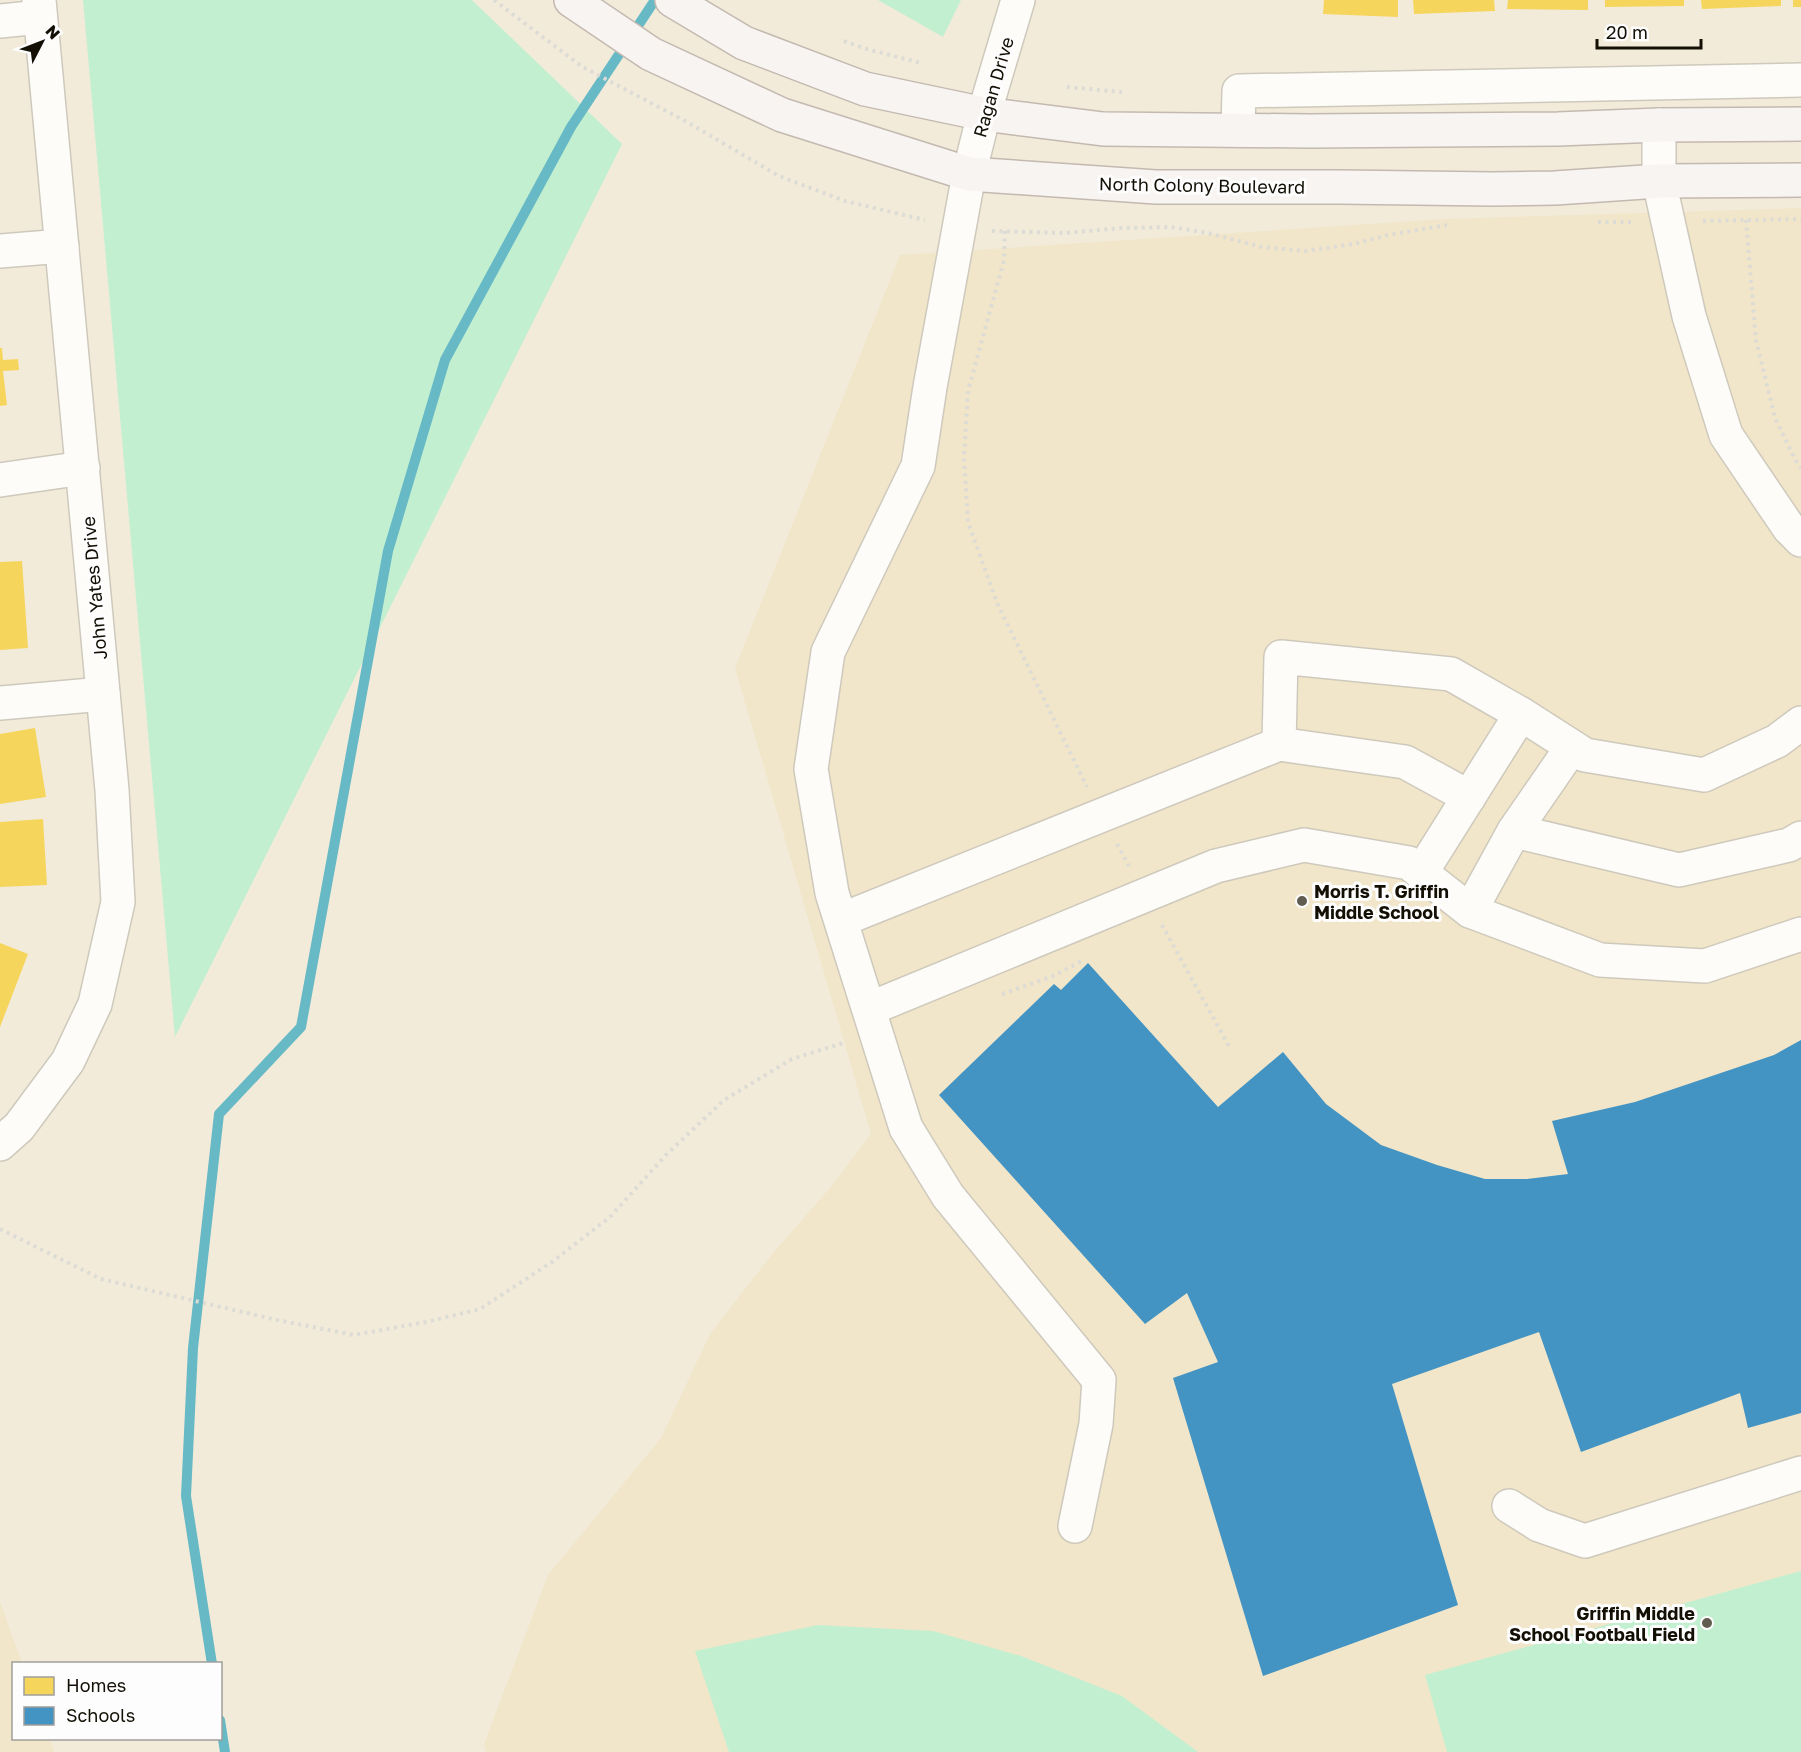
<svg xmlns="http://www.w3.org/2000/svg" width="1801" height="1752" font-family="'Golos Text',sans-serif">
  <rect width="100%" height="100%" fill="#f2ebda"/>
  <g fill="#f1e6c9">
    <polygon points="1801,208 1801,1752 486,1752 484,1744 548,1575 661,1438 710,1334 773,1253 830,1188 871,1134 735,668 900,255 1444,219"/>
    <polygon points="0,1602 22,1663 14,1664 14,1738 50,1739 54,1752 0,1752"/>
  </g>
  <g fill="#c3efd1">
    <polygon points="83,0 472,0 622,144 175,1037"/>
    <polygon points="878,0 961,0 943,37"/>
    <polygon points="1801,1571 1801,1752 1447,1752 1425,1675"/>
    <polygon points="818,1625 933,1631 1021,1656 1122,1696 1198,1752 729,1752 695,1651"/>
  </g>
  <g fill="#f6d55c">
    <polygon points="1324,0 1398,0 1398,17 1323,14"/>
    <polygon points="1413,0 1494,0 1495,11 1414,14"/>
    <polygon points="1508,0 1588,0 1588,10 1507,9"/>
    <polygon points="1605,0 1684,0 1684,6 1605,7"/>
    <polygon points="1701,0 1781,0 1781,6 1702,9"/>
    <rect x="1793" y="0" width="8" height="7"/>
    <polygon points="0,348 2,348 3,360 18,359 19,370 3,371 7,405 0,406"/>
    <polygon points="22,561 28,648 0,650 0,562"/>
    <polygon points="35,728 46,797 0,804 0,734"/>
    <polygon points="43,819 47,885 0,887 0,822"/>
    <polygon points="0,943 28,954 0,1027"/>
  </g>
  <polygon fill="#4393c3" points="1088,963 1218,1107 1283,1052 1326,1104 1381,1145 1437,1165 1485,1179 1527,1179 1568,1174 1552,1121 1635,1102 1774,1055 1801,1040 1801,1413 1748,1428 1740,1393 1581,1452 1539,1332 1392,1384 1458,1605 1263,1676 1173,1378 1218,1362 1187,1293 1145,1324 939,1095 1054,984 1061,990"/>
  <g fill="none" stroke-linecap="round" stroke-linejoin="round">
    <g stroke="#67b9c5" stroke-width="10">
      <polyline points="212,1664 186,1496 193,1348 219,1114 301,1027 388,551 445,360 571,127 655,0"/>
      <polyline points="220,1720 225,1752"/>
    </g>
    <g stroke="#cec9bc" stroke-width="36">
      <g id="minor">
        <polyline points="1018,0 984,114 969,174 930,387 918,466 828,652 811,769 832,893 906,1128 948,1196 1099,1380 1096,1424 1075,1526"/>
        <polyline points="0,21 40,17"/>
        <polyline points="1659,125 1659,181 1689,316 1726,435 1789,528 1801,540"/>
        <polyline points="1238,130 1239,91 1801,80"/>
        <polyline points="0,251 62,246"/>
        <polyline points="0,480 83,468"/>
        <polyline points="0,703 103,694"/>
        <polyline points="1279,744 1405,762 1469,797"/>
        <polyline points="1514,831 1572,747"/>
        <polyline points="1421,873 1521,714"/>
        <polyline points="1470,911 1514,831 1679,870 1789,845 1801,838"/>
        <polyline points="841,920 1279,744 1281,657 1451,674 1521,714 1585,755 1704,775 1777,741 1801,723"/>
        <polyline points="869,1009 1216,866 1304,845 1409,863 1470,911 1600,960 1705,966 1801,934"/>
        <polyline points="0,1144 19,1127 68,1061 95,1004 118,902 112,790 39,0"/>
        <polyline points="1509,1506 1539,1525 1585,1541 1801,1473"/>
      </g>
    </g>
    <g stroke="#c3b9b0" stroke-width="36">
      <g id="major">
        <polyline points="571,0 651,54 782,115 969,174 1156,187 1340,187 1492,189 1555,188 1659,181 1801,180"/>
        <polyline points="672,0 744,43 865,89 984,114 1103,129 1310,131 1558,129 1659,125 1801,124"/>
      </g>
    </g>
    <g stroke="#dddbd5" stroke-width="4" stroke-dasharray="3 4.5" stroke-linecap="butt">
      <polyline points="494,0 581,66 687,122 779,176 845,201 925,220"/>
      <polyline points="844,41 863,48 921,63"/>
      <polyline points="1067,87 1122,92"/>
      <polyline points="1746,220 1756,340 1775,418 1796,461 1801,468"/>
      <polyline points="1703,221 1801,219"/>
      <polyline points="1598,222 1633,222"/>
      <polyline points="992,231 1065,233 1122,228 1171,227 1208,233 1262,247 1305,251 1354,244 1388,235 1447,225"/>
      <polyline points="1005,231 1004,260 968,391 964,457 968,522 997,603 1087,787"/>
      <polyline points="1117,844 1129,866"/>
      <polyline points="1162,925 1230,1048"/>
      <polyline points="1002,994 1053,976 1084,960"/>
      <polyline points="0,1229 101,1279 277,1320 354,1335 426,1322 480,1309 552,1262 610,1217 666,1155 724,1100 792,1059 843,1043"/>
    </g>
    <use href="#minor" stroke="#fdfcf9" stroke-width="33"/>
    <use href="#major" stroke="#f8f4f1" stroke-width="33"/>
  </g>
  <g fill="#615c50" stroke="#fdfdfd" stroke-width="2">
    <circle cx="1302" cy="901" r="6"/>
    <circle cx="1707" cy="1623" r="6"/>
  </g>
  <g text-anchor="middle" dominant-baseline="central" stroke-width="6" stroke-linejoin="round" paint-order="stroke">
    <g font-size="18" fill="#130f05" stroke="#fdfdfd">
      <text transform="translate(993 87) rotate(-74)">Ragan Drive</text>
      <text transform="translate(1202 185) rotate(1)">North Colony Boulevard</text>
      <text transform="translate(94 588) rotate(-95)">John Yates Drive</text>
    </g>
    <g font-size="18" font-weight="bold" fill="#130f05" stroke="#fdfdfd" text-anchor="start">
      <text x="1314" y="891">Morris T. Griffin<tspan x="1314" dy="21">Middle School</tspan></text>
      <text x="1695" y="1613" text-anchor="end">Griffin Middle<tspan x="1695" dy="21">School Football Field</tspan></text>
    </g>
  </g>
  <rect x="12" y="1662" width="210" height="78" fill="#fdfdfd" stroke="#9f9e9a" stroke-width="1.5"/>
  <rect x="24" y="1677" width="30" height="18" fill="#f6d55c" stroke="#9f9e9a" stroke-width="1.5"/>
  <text x="66" y="1692" font-size="18" fill="#130f05">Homes</text>
  <rect x="24" y="1707" width="30" height="18" fill="#4393c3" stroke="#9f9e9a" stroke-width="1.5"/>
  <text x="66" y="1722" font-size="18" fill="#130f05">Schools</text>
  <g transform="translate(42 42) rotate(48)" stroke="#fdfdfd" stroke-width="4.5" paint-order="stroke">
  <path d="M0-4.5L10 22L0 15L-10 22Z" fill="#130f05"/>
  <text y="-9" font-size="16" font-weight="bold" text-anchor="middle" fill="#130f05">N</text>
  </g>
  <path d="M1597 39v9h104v-9" fill="none" stroke="#130f05" stroke-width="3"/>
  <text x="1606" y="39" font-size="18" fill="#130f05" stroke="#fdfdfd" stroke-width="4.5" paint-order="stroke">20 m</text>
</svg>
